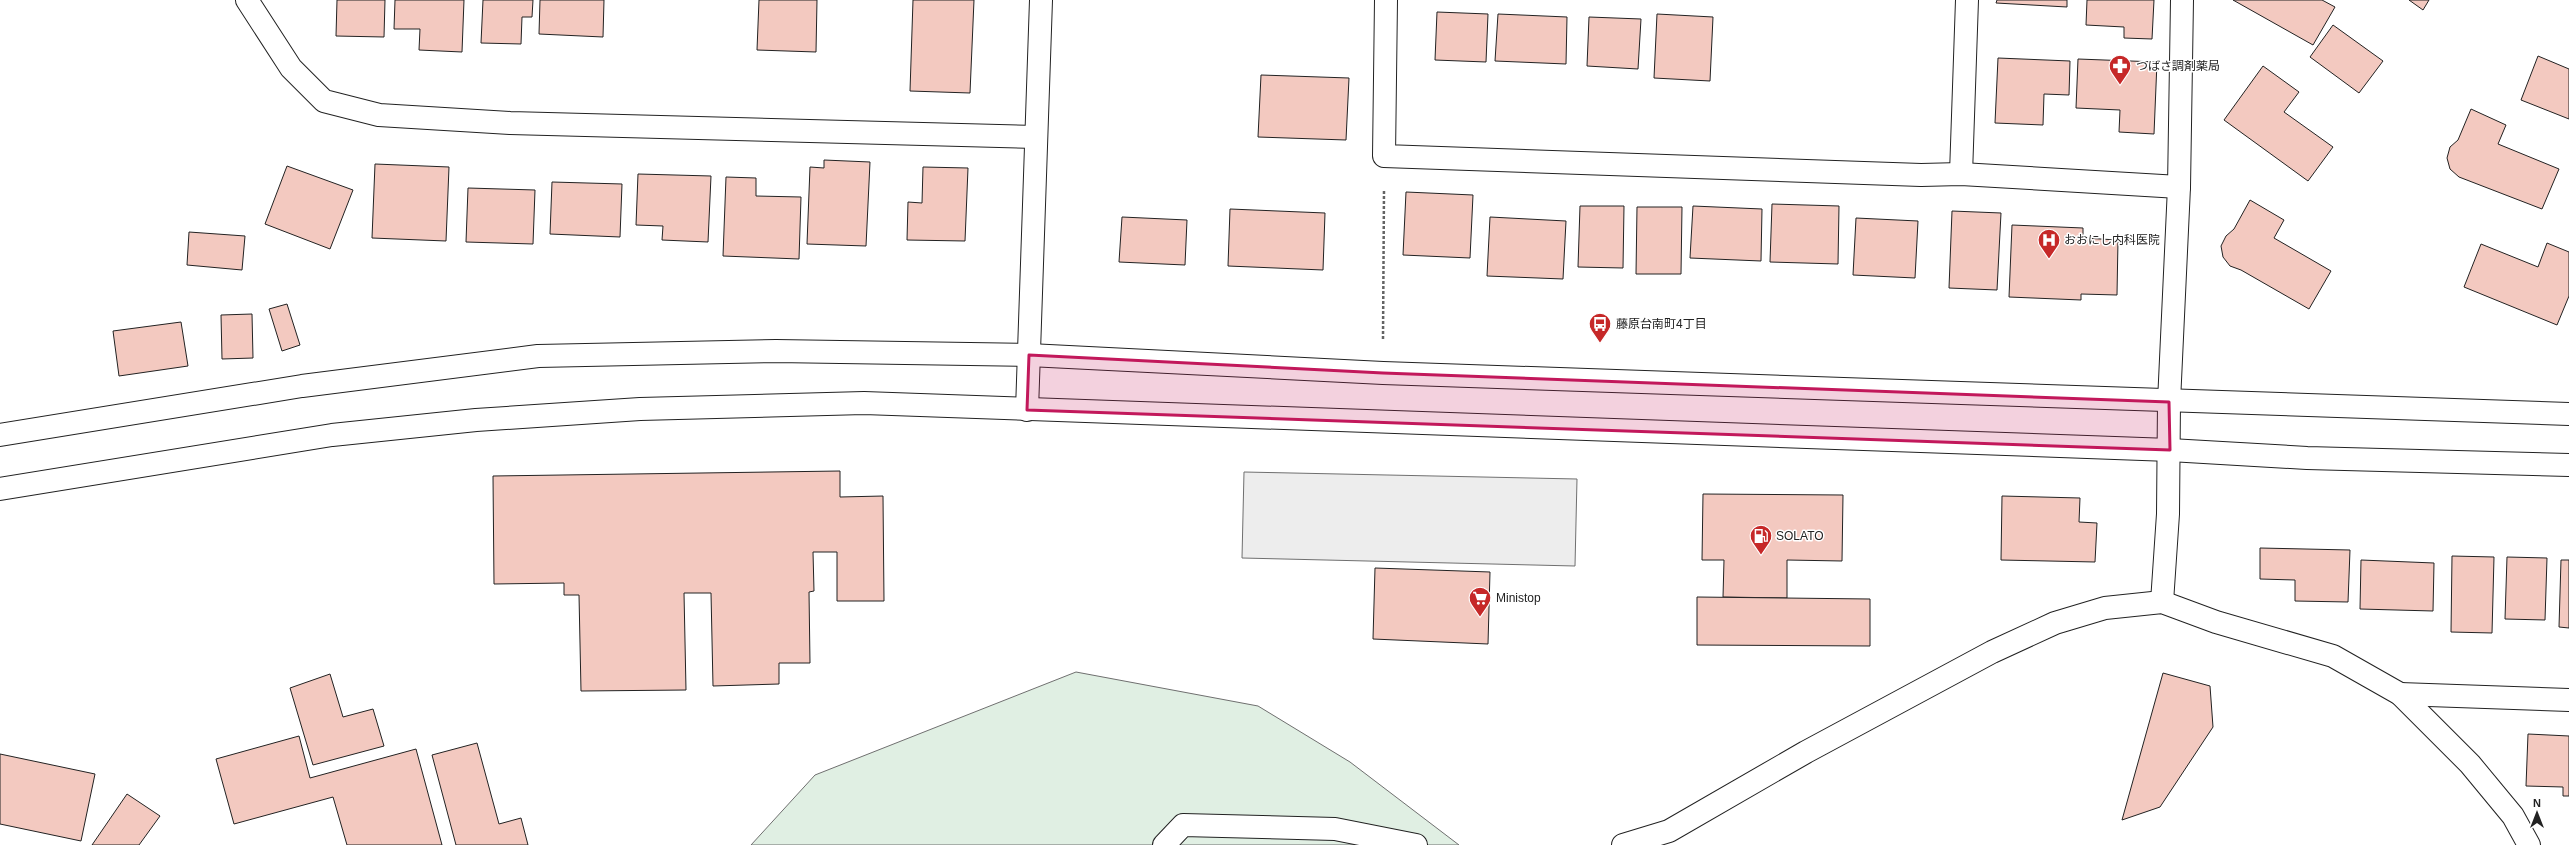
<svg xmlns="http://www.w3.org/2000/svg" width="2569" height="845" font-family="Helvetica,'Noto Sans JP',sans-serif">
  <rect width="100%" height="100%" fill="#fff"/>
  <polygon fill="#e0efe3" stroke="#6f6f6f" points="1076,672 1258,706 1350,762 1459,845 751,845 815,775"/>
  <polygon fill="#ededed" stroke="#6f6f6f" points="1244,472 1577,479 1575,566 1242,558"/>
  <g fill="#f3c9c0" stroke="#222">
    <polygon points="337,0 385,0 384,37 336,36"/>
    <polygon points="395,0 464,0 462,52 419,50 420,29 394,29"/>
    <polygon points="483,0 533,0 532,17 522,17 521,44 481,43"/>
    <polygon points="540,0 604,0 603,37 539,34"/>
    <polygon points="759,0 817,0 816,52 757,50"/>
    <polygon points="913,0 974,0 970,93 910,91"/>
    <polygon points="1997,0 2067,0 2067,7 1996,3"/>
    <polygon points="2087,0 2154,0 2152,39 2124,38 2124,27 2086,25"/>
    <polygon points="2233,0 2322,0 2335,7 2313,45"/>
    <polygon points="2409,0 2429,0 2423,10"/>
    <polygon points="1437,12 1488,14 1486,62 1435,60"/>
    <polygon points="1498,14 1567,17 1566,64 1495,61"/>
    <polygon points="1657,14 1713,17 1710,81 1654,78"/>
    <polygon points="1589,17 1641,19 1638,69 1587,66"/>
    <polygon points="2333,25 2383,61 2359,93 2310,57"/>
    <polygon points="2538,56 2569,69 2569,119 2521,100"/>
    <polygon points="1998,58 2070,61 2069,95 2044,94 2043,125 1995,123"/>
    <polygon points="2078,59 2157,62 2154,134 2119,132 2120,110 2076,108"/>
    <polygon points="2263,66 2299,92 2284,112 2333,147 2308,181 2224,120"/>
    <polygon points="1261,75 1349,78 1346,140 1258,137"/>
    <polygon points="2471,109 2506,125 2498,144 2559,169 2542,209 2459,177 2450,169 2447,158 2450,147 2458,140"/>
    <polygon points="824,160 870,162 866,246 807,244 810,167 824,168"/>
    <polygon points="375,164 449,167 446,241 372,238"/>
    <polygon points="287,166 353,190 330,249 265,224"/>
    <polygon points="923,167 968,168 965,241 907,240 908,202 922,203"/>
    <polygon points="638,174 711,176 708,242 662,240 663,226 636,225"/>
    <polygon points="726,177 756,178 756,196 801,197 799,259 723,256"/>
    <polygon points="552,182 622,184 620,237 550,234"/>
    <polygon points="468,188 535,190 533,244 466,242"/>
    <polygon points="1406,192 1473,195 1470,258 1403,255"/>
    <polygon points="2250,200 2284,220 2274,238 2331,271 2309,309 2241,270 2230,266 2223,257 2221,246 2226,236 2234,229"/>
    <polygon points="1772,204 1839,206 1838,264 1770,262"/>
    <polygon points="1580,206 1624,206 1623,268 1578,267"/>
    <polygon points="1693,206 1762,209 1761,261 1690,258"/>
    <polygon points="1637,207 1682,207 1681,274 1636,274"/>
    <polygon points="1230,209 1325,213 1323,270 1228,266"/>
    <polygon points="1952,211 2001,213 1997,290 1949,288"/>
    <polygon points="1122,217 1187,220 1185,265 1119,262"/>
    <polygon points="1490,217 1566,221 1563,279 1487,276"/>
    <polygon points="1856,218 1918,221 1915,278 1853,275"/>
    <polygon points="2012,225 2083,228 2083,238 2118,240 2117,295 2081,294 2081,300 2009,297"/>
    <polygon points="189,232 245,236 242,270 187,265"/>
    <polygon points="2547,243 2569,252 2569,296 2557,325 2464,287 2481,244 2538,267"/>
    <polygon points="287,304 300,345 282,351 269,309"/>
    <polygon points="252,314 253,358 222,359 221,315"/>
    <polygon points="181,322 188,366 119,376 113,331"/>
    <polygon points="840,471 840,497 883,496 884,601 837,601 837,552 813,552 814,591 809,592 810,663 779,663 779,684 713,686 711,593 684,593 686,690 581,691 579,595 564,595 564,583 494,584 493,476"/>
    <polygon points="1703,494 1843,495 1842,561 1787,560 1787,598 1723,597 1724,560 1702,560"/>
    <polygon points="2002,496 2080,498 2079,522 2097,523 2095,562 2001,560"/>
    <polygon points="2260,548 2350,550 2348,602 2295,601 2295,580 2260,579"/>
    <polygon points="2452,556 2494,557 2492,633 2451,632"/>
    <polygon points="2507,557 2547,558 2545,620 2505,619"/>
    <polygon points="2361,560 2434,563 2433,611 2360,609"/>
    <polygon points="2561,560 2569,560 2569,628 2559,627"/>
    <polygon points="1375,568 1490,572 1488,644 1373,639"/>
    <polygon points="1697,597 1870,599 1870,646 1697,645"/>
    <polygon points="2163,673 2210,686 2213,727 2160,807 2122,820"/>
    <polygon points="330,674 343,717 373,709 384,746 313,765 290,688"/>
    <polygon points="2528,734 2569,736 2569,796 2563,796 2563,787 2526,786"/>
    <polygon points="299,736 310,778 416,749 442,845 347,845 333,797 234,824 216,759"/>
    <polygon points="477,743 499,824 521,818 528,845 456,845 432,755"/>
    <polygon points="0,754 95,774 81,841 0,824"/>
    <polygon points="127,794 160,816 139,845 92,845"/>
  </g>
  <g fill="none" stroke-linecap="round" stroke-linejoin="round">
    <g stroke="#222" stroke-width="24">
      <g id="minor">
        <polyline points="247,0 291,68 324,101 379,115 510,123 1036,137"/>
        <polyline points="1386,0 1384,156 1921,175 1961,174 2179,187"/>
        <polyline points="1961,174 1967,0"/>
        <polyline points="2162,602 2168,514 2169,402 2179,187 2182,0"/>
        <polyline points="2400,694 2569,700"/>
        <polyline points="1164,845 1183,825 1335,829 1416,845"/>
        <polyline points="1623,845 1669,831 1806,752 1992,652 2055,623 2105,608 2162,602 2216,622 2333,656 2400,694 2470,764 2513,816 2529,845"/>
      </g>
    </g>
    <g stroke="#222" stroke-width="24">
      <g id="tertiary">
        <polyline points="1027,410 1041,0"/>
        <polyline points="0,435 302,386 538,356 776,351 1029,355 1383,373 2569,414"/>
        <polyline points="0,489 332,435 476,420 640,409 864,403 2170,450 2307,458 2569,465"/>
      </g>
    </g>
    <polyline stroke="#646464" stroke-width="2.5" stroke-dasharray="3 2" stroke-linecap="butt" points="1383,339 1384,190"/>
    <use href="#minor" stroke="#fff" stroke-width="22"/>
    <use href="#tertiary" stroke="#fff" stroke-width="22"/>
  </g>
  <path fill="#c2185b" fill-opacity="0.2" stroke="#c2185b" stroke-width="3" stroke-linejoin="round" d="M1029 355 1383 373 2169 402 2170 450 1027 410Z"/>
  <defs>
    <g id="pharmacy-pin" transform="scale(1.15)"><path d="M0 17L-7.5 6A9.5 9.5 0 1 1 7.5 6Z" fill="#c62828" stroke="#fff"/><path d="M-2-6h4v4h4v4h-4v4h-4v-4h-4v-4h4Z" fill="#fff"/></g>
    <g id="hospital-pin" transform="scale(1.15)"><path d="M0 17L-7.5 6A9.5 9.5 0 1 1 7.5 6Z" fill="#c62828" stroke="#fff"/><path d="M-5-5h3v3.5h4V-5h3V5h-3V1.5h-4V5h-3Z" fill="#fff"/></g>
    <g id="bus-pin" transform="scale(1.15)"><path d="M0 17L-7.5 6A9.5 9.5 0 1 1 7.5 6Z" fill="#c62828" stroke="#fff"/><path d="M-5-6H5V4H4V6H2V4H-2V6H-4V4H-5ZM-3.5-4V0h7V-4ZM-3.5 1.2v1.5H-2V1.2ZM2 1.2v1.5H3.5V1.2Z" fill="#fff"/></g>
    <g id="fuel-pin" transform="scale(1.15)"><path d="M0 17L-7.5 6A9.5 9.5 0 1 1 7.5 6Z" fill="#c62828" stroke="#fff"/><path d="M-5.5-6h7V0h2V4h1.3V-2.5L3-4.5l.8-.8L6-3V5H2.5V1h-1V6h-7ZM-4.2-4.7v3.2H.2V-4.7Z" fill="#fff"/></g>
    <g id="supermarket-pin" transform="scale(1.15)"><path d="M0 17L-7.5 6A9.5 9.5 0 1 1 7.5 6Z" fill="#c62828" stroke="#fff"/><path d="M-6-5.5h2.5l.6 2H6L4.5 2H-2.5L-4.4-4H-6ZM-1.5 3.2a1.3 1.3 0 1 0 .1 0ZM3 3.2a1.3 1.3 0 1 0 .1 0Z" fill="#fff"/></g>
  </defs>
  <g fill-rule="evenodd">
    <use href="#pharmacy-pin" x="2120" y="66"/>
    <use href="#hospital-pin" x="2049" y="240"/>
    <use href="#bus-pin" x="1600" y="324"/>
    <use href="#fuel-pin" x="1761" y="536"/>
    <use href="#supermarket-pin" x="1480" y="598"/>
  </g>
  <g text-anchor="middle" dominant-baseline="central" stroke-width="3" stroke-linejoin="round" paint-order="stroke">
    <g font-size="12" fill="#222" stroke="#fff" text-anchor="start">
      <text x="2136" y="66">つばさ調剤薬局</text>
      <text x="2064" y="240">おおにし内科医院</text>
      <text x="1616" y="324">藤原台南町4丁目</text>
      <text x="1776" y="536">SOLATO</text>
      <text x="1496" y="598">Ministop</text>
    </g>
  </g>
  <g transform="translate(2537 813)" stroke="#ffffff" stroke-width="3" paint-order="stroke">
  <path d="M0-3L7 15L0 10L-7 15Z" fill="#222222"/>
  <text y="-6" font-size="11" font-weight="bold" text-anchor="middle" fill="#222222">N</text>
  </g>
</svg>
